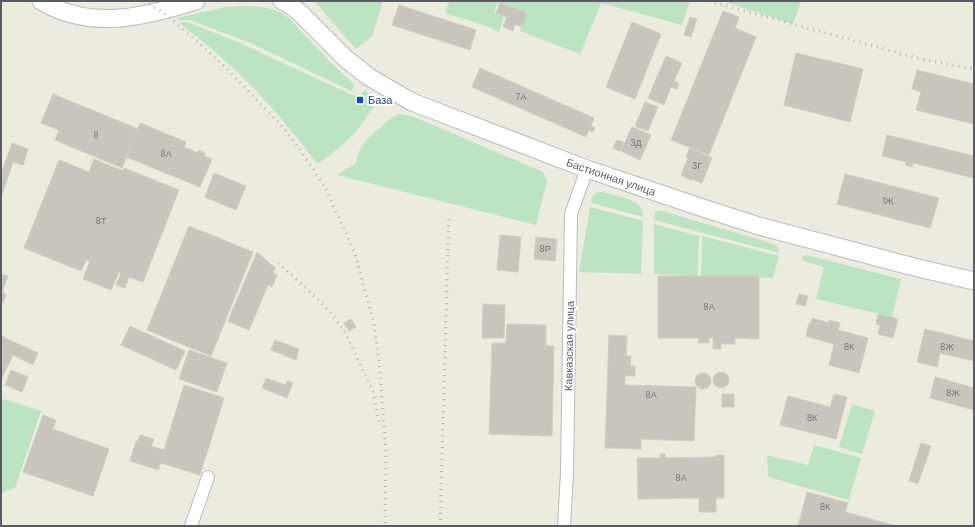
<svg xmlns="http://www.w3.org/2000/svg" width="975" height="527" font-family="'DM Sans',sans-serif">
  <rect width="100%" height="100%" fill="#ecebe0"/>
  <g fill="#bce4c2">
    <polygon points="314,1 383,1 372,36 356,49"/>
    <polygon points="447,1 690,1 682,25 601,3 580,54 520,31 527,13 498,2 494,13 504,17 499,32 486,26 445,13 449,2"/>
    <polygon points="722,1 801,1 793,24"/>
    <polygon points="248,6 268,8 282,13 290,19 332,64 355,85 351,91 253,44 195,22 189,20 179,20 177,18 225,7"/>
    <path d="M181 22H187L233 40 359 98 364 90 377 99C363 128 343 147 317 164 278 110 233 63 180 24Z"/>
    <path d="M399 114 412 116 543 172 547 180 536 225 337 175 356 163C359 140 378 130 394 116Z"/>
    <path d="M597 192H602C616 196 643 198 644 217L591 203 592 197Z"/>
    <polygon points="590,207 643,221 641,274 579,272"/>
    <polygon points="659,210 774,244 779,249 779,253 654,220 655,213"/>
    <polygon points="654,224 699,236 698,276 654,274"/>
    <polygon points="702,236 779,256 773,278 701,276"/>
    <polygon points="806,255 901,279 892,317 816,299 824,267 804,261 802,259 802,257"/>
    <polygon points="1,398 41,411 15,488 1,493"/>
    <polygon points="852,404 875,411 862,454 839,447"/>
    <polygon points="814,445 861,458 849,500 768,477 767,455 808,465"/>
  </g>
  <g fill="#c7c5be" stroke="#d1cebf">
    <polygon points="500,3 527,13 522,27 515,24 513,31 503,27 507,17 496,13"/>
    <polygon points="399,5 476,30 470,50 392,25"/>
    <polygon points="723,11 739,17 735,28 756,37 709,155 671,140"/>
    <polygon points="690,17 697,19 691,37 684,35"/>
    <polygon points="632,22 661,34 635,99 606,87"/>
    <polygon points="796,53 863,69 850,122 784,105"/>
    <polygon points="666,56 682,63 674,81 679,83 677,89 671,87 664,105 648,98"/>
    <polygon points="480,68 594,118 591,126 595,128 593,132 589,130 586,137 472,87"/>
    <polygon points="917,70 974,84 974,124 916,110 921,92 912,89"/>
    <polygon points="53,94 138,129 122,168 55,140 59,130 41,123"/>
    <polygon points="645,102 658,107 648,131 635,126"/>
    <polygon points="140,123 186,142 184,147 198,153 199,150 205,153 204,156 212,159 200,187 126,157"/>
    <polygon points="632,127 651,135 640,160 621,151"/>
    <polygon points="887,135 974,156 974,178 913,163 912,167 905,165 906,162 882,156"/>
    <polygon points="617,140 624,142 620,151 613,148"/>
    <polygon points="12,143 28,149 23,165 13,162 1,197 1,174"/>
    <polygon points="690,148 712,158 702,183 692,179 692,181 681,175 688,158 686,157"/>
    <polygon points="94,159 123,171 124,168 179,190 143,282 129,277 125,288 116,285 121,274 119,272 111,290 83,279 90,261 86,260 81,271 24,248 59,160 89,172"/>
    <polygon points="214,173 246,186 236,210 205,197"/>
    <polygon points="845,174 939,198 930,228 837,204"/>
    <polygon points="189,226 253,252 211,356 147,330"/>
    <polygon points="500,235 521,237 518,272 497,270"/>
    <polygon points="536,237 557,239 555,261 534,259"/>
    <polygon points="257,252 275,268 273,273 277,275 272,287 268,285 249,330 228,321"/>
    <polygon points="1,274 8,276 2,292 6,294 3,303 1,302"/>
    <polygon points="658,276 759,276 759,339 735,338 735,344 721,344 721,349 713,349 713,338 709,338 709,343 698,343 699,338 658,338"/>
    <polygon points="799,294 808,296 805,306 796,304"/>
    <polygon points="483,304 505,305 504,338 482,338"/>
    <polygon points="878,314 898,319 893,338 878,334 880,325 876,324"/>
    <polygon points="812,318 829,323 829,320 840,323 838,330 868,338 859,373 829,365 834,344 806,336 809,323 811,323"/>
    <polygon points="351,319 356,327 349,331 344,323"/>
    <polygon points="507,324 546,325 546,346 554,346 552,436 489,434 492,343 506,343"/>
    <polygon points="130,326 185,351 176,370 121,345"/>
    <polygon points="925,329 974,341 974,361 940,353 937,367 917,362"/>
    <polygon points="609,335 627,336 626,356 631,356 630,366 635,366 635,376 625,376 625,385 696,387 694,441 641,439 641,449 605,448"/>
    <polygon points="1,336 38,353 33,365 13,355 1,380"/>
    <polygon points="275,340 299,349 296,360 271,350"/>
    <polygon points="189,350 227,363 217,392 179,379"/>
    <polygon points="11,370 28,377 22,392 5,385"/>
    <circle cx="721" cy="380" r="8"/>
    <circle cx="703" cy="381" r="8"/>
    <polygon points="935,377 974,388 974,410 930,398"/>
    <polygon points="266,378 286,385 287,381 293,383 287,398 262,388"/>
    <polygon points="184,385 224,398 200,475 161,463 158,470 130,461 136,441 138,441 140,435 154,439 151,446 164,450"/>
    <rect x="722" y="394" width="12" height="13"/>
    <polygon points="834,394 847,397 836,439 780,425 788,396 830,407"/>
    <polygon points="43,415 56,420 53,429 109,449 93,496 23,472"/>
    <polygon points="921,443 931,446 918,484 909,481"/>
    <polygon points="660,454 665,454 665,458 716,457 716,455 724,455 724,498 716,498 716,512 699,512 699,498 638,499 637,458 660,458"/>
    <polygon points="807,492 848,503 845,512 897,526 798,526"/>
  </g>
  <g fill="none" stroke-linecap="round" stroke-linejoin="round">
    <g stroke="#b8babf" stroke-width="14">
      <g id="street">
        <polyline points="191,526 208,477"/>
        <polyline points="564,526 567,472 571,214 587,169"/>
      </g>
    </g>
    <g stroke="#b9bbc2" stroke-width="19">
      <g id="secondary">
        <path d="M41 1C91 31 144 17 196 1"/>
        <polyline points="282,1 287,3 299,12 345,58 369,77 412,102 587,169 703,208 759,226 914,267 974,281"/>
      </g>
    </g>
    <use href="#street" stroke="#fff" stroke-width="12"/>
    <use href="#secondary" stroke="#fff" stroke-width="17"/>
    <g stroke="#b4b5b5" stroke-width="3" stroke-dasharray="1 5" stroke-linecap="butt">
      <polyline points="144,1 161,11 196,40 228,70 280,124 296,144 325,187 340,220 355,254 374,324 379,360 386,452 385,526"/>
      <polyline points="709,1 921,59 974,69"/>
      <polyline points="278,263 304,286 331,313 344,331 354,351 373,392 380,425"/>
      <polyline points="440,526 449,214"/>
    </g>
  </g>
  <rect fill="#1a4fb4" stroke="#fff" stroke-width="1.5" x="356" y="96" width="8" height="8" rx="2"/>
  <g text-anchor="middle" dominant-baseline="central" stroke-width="4" stroke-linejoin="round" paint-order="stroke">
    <g font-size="9" fill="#747678">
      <text x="521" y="97">7А</text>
      <text x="96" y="135">8</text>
      <text x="636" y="143">3Д</text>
      <text x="166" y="154">8А</text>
      <text x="697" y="166">3Г</text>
      <text x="888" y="201">1Ж</text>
      <text x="101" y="221">8Т</text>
      <text x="545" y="249">8Р</text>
      <text x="709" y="307">8А</text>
      <text x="849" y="347">8К</text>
      <text x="947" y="347">8Ж</text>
      <text x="953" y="393">8Ж</text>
      <text x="651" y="395">8А</text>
      <text x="812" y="418">8К</text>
      <text x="681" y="478">8А</text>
      <text x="825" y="507">8К</text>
    </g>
    <g font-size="11" fill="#164399" stroke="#fff" text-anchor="start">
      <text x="368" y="100">База</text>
    </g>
    <g font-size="11" fill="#595c61" stroke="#fff">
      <text transform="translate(611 177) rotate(19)">Бастионная улица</text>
      <text transform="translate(569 346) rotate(-89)">Кавказская улица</text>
    </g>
  </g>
  <rect width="975" height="527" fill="none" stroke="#595c61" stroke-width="4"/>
</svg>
